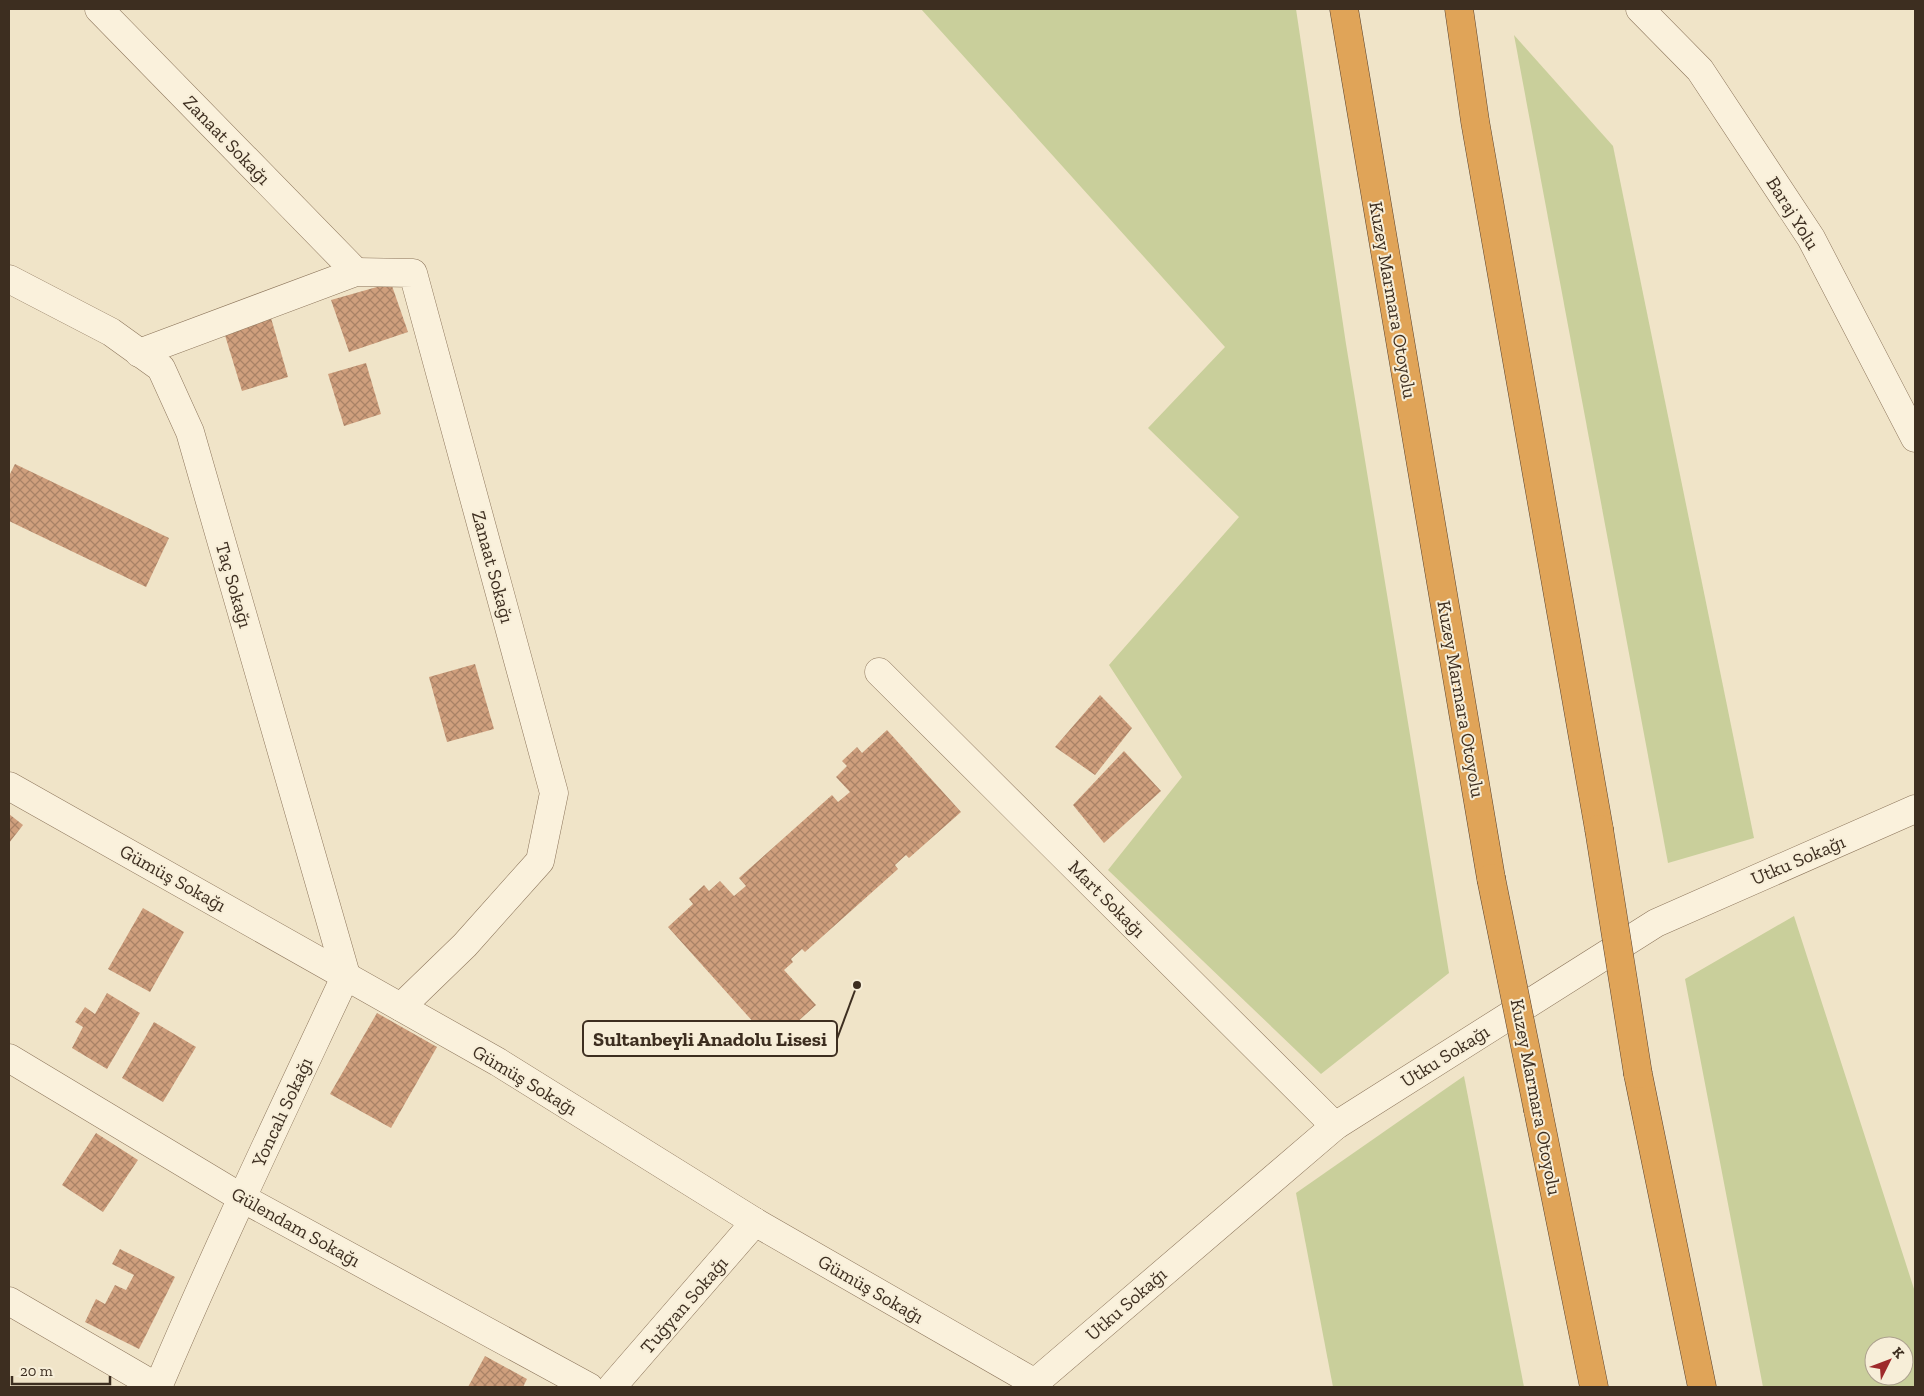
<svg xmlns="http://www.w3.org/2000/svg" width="1924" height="1396" font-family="'Zilla Slab',serif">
  <defs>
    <pattern id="building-cross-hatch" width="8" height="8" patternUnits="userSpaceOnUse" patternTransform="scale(1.25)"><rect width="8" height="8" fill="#cf9f7d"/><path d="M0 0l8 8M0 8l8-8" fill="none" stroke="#a98266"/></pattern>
  </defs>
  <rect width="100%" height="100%" fill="#f0e4c8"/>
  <g fill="#c9cf9b" fill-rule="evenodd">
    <polygon points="921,9 1296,9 1346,344 1449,973 1321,1074 1108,870 1182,777 1109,665 1239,517 1148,428 1225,347"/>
    <polygon points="1514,35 1613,146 1754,838 1668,863"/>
    <path d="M1794 916 1915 1292V1387H1763L1685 979ZM1874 1346H1904V1376H1874Z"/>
    <polygon points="1464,1076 1524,1387 1333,1387 1296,1193"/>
  </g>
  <g fill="url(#building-cross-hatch)">
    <polygon points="391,283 408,332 349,352 331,300"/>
    <polygon points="271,318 288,377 242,391 224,332"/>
    <polygon points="366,363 381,414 344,426 328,374"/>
    <polygon points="15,464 169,538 146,587 9,521 9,476"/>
    <polygon points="475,664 494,729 447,742 429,677"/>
    <polygon points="1100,695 1132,728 1095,775 1055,747"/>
    <polygon points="887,730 961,812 909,858 906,855 895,865 898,869 805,952 802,949 791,959 793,962 784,970 816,1005 773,1044 668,927 693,904 689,899 704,885 709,891 720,881 734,896 746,886 739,878 832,795 838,802 850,792 836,777 847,766 842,761 857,747 862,753"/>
    <polygon points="1124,751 1161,791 1104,843 1073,805"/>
    <polygon points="9,814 23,825 9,843"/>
    <polygon points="143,908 184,932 150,992 108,969"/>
    <polygon points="107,993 140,1013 107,1069 72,1048 83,1027 75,1022 85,1007 95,1014"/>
    <polygon points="377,1013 437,1047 391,1128 330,1094"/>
    <polygon points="154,1022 196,1047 163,1102 122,1078"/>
    <polygon points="96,1133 138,1160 103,1212 62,1185"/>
    <polygon points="120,1249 175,1277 139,1349 85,1322 96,1299 105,1304 115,1285 126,1290 134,1275 112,1264"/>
    <polygon points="485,1356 527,1379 523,1387 468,1387"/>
  </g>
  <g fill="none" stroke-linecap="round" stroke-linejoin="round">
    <g stroke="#8d765c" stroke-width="29">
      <g id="minor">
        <polyline points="99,9 356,272"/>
        <polyline points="1640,9 1700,70 1811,238 1915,438"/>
        <path d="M9 279 111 332 161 368 190 432 346 975C282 1112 217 1248 158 1387"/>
        <polyline points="139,353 356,272 413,273 554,793 540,861 465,945 401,1007"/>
        <polyline points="879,672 1335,1126"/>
        <polyline points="9,786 498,1062 755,1222 1035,1383"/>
        <polyline points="9,1058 242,1198 589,1387"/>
        <polyline points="9,1301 157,1387"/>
        <polyline points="612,1387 755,1222"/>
        <polyline points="1030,1387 1335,1126 1656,923 1915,809"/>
      </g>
    </g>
    <g stroke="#5b4430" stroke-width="29">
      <g id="highway">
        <polyline points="1344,9 1491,878"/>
        <polyline points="1459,9 1475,121 1599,829"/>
        <polyline points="1638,1074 1702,1387"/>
        <polyline points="1538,1110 1594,1387"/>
      </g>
    </g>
    <use href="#minor" stroke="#faf1dc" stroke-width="28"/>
    <use href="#highway" stroke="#e0a458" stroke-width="28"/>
    <g stroke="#5b4430" stroke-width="29" stroke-linecap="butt">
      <g id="highway-bridge">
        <polyline points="1599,829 1638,1074"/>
        <polyline points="1491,878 1538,1110"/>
      </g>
    </g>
    <use href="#highway-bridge" stroke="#e0a458" stroke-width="28"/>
  </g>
  <g text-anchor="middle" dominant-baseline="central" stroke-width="4" stroke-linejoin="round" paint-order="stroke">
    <g font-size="19" fill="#3d2e20" stroke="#f7eed8">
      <text transform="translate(227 140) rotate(46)">Zanaat Sokağı</text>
      <text transform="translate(1793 213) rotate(58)">Baraj Yolu</text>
      <text transform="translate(1393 300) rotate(80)">Kuzey Marmara Otoyolu</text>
      <text transform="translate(493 567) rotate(75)">Zanaat Sokağı</text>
      <text transform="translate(234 585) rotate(74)">Taç Sokağı</text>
      <text transform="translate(1461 699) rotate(80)">Kuzey Marmara Otoyolu</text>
      <text transform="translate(1798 860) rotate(-23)">Utku Sokağı</text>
      <text transform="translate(173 878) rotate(29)">Gümüş Sokağı</text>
      <text transform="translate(1107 899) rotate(45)">Mart Sokağı</text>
      <text transform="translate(1445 1056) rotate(-32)">Utku Sokağı</text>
      <text transform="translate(525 1080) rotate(31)">Gümüş Sokağı</text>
      <text transform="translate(1536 1097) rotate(79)">Kuzey Marmara Otoyolu</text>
      <text transform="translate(282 1112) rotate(-65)">Yoncalı Sokağı</text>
      <text transform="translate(296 1227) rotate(29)">Gülendam Sokağı</text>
      <text transform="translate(871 1289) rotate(30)">Gümüş Sokağı</text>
      <text transform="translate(1126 1304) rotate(-41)">Utku Sokağı</text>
      <text transform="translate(684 1305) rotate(-49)">Tuğyan Sokağı</text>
    </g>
  </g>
  <path fill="none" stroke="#3d2e20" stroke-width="2" d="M857 985L837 1039"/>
  <circle fill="#3d2e20" stroke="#f7eed8" stroke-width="2" cx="857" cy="985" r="5"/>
  <rect fill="#f7eed8" stroke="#3d2e20" stroke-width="2" x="583" y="1021" width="254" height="35" rx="5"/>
  <g font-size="20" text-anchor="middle" font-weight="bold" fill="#3d2e20">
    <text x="710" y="1046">Sultanbeyli Anadolu Lisesi</text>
  </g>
  <rect width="1924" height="1396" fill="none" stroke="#3d2e20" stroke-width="20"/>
  <g transform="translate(1889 1361) rotate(48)"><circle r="24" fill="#f7eed8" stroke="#ada18e"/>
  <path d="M0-4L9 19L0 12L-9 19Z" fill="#9e2a2b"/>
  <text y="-8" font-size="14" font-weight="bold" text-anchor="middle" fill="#3d2e20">K</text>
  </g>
  <path d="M12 1376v8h98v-8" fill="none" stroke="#3d2e20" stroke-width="2.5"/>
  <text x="20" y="1376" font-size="15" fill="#3d2e20" stroke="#f7eed8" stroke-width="4" paint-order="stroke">20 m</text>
</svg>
